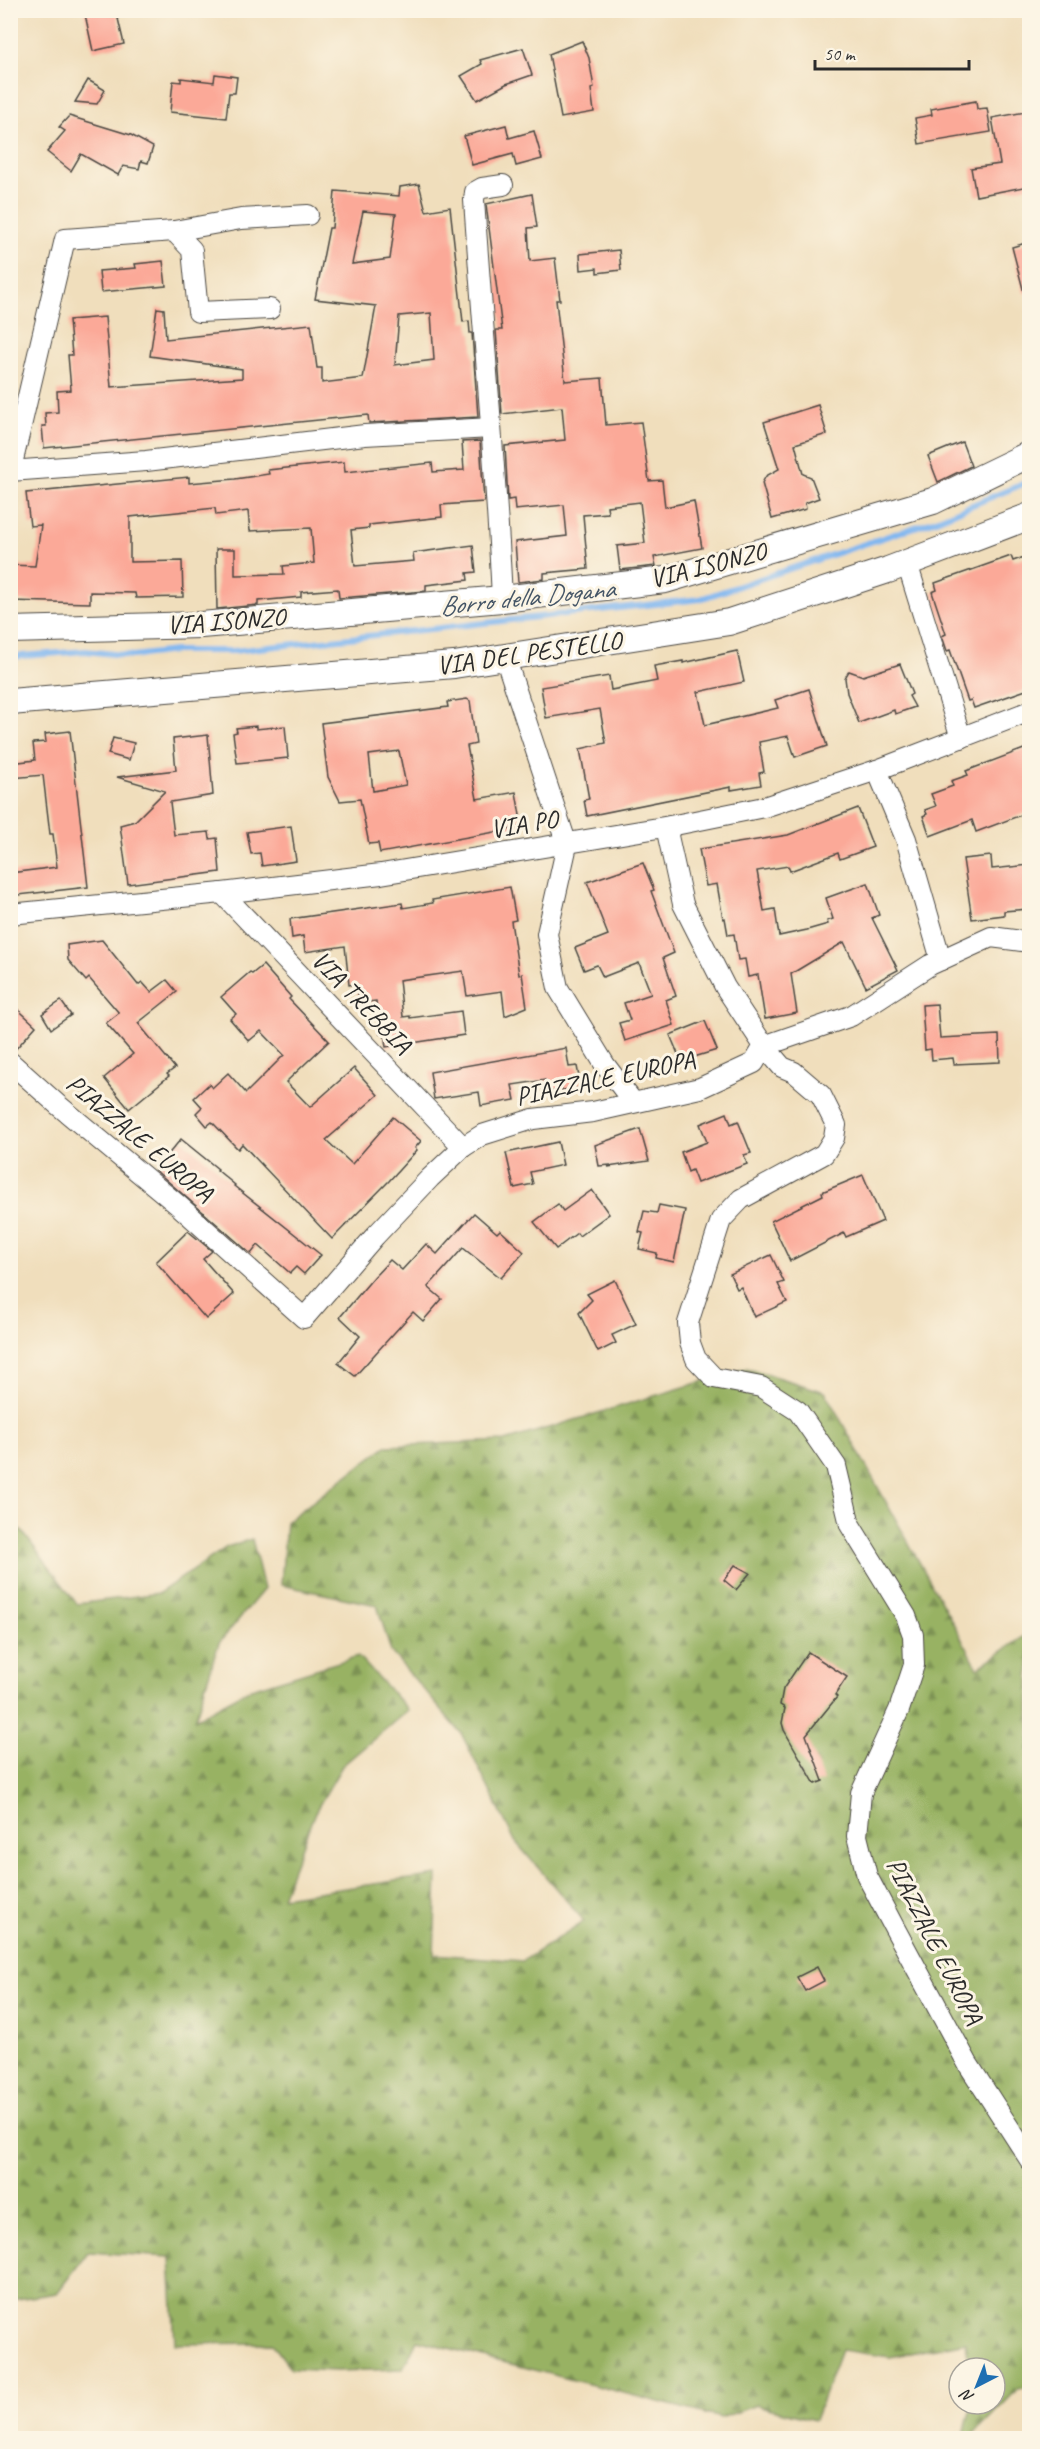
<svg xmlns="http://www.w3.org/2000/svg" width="1040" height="2449" font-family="Caveat,sans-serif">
  <defs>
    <pattern id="forest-firs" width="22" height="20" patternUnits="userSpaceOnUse" patternTransform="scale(1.5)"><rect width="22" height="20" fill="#98b264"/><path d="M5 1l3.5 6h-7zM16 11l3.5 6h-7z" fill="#7c9153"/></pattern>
  </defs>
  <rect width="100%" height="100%" fill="#fcf5e5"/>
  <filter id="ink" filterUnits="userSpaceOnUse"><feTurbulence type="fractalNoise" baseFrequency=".0167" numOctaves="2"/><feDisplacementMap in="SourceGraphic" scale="12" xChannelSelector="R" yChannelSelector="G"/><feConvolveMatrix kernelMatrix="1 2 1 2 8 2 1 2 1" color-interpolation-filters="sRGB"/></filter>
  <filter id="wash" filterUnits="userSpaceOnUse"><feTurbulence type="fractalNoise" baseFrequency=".008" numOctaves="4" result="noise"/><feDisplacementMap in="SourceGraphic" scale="24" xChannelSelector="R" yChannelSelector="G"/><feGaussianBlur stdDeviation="1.35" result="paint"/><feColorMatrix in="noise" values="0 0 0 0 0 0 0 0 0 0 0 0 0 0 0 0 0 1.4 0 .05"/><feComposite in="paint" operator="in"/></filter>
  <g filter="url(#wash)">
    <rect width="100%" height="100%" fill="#f0debc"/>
    <polygon fill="url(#forest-firs)" stroke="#626e48" stroke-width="1.5" points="747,1368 825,1392 978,1668 1029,1633 1030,1772 1021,1811 1030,1827 1029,2387 1018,2389 970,2438 963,2438 972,2404 995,2404 995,2368 969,2368 966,2342 890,2357 841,2350 815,2420 756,2405 721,2418 417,2340 403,2369 337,2371 291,2369 272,2343 175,2344 170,2257 88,2252 57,2293 11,2300 11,1524 22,1531 77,1604 159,1593 227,1547 252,1539 264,1589 219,1643 195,1719 248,1690 358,1656 408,1710 342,1766 315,1812 282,1897 437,1875 434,1954 523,1961 584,1921 515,1841 461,1733 391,1652 377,1605 281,1585 286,1522 386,1446 505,1441"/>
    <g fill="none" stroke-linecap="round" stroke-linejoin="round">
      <polyline stroke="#81b7f0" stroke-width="6" points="10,657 85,651 133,656 175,651 233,651 700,599 936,520 1030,481"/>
    </g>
    <g id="blocks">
      <g fill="#fba998" fill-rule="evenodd">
        <polygon points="84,10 116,10 124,44 93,51"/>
        <polygon points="582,41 589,58 594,88 591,89 594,112 561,118 549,54"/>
        <polygon points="523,48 532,75 506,84 477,100 461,76 482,64 480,60"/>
        <polygon points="215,74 237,77 235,93 229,93 226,118 170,112 173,81 181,82 181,78 214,82"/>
        <polygon points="88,80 105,90 97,104 75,102"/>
        <polygon points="976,101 977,109 987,108 991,132 919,144 915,118 932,115 931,109"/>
        <polygon points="1025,112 1029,134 1029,186 976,196 971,168 1000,164 992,118"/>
        <polygon points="69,116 131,135 153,147 148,163 141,161 139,169 123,166 118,175 81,154 71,171 47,152 65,131 59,127"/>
        <polygon points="506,125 509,138 534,131 542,159 516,166 513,154 472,165 464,136"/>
        <path d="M419 184 426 211 450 207 463 322 469 321 470 333H472L478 417 369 423 368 415 44 448 42 426H46L45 413 58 412 57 391 71 390 68 355H72L69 320 105 317 111 387 242 378V369L150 356 157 308 164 309 166 339 311 324 317 368H322V383L363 378 376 306 315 299 329 228H332L335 191 399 196 400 187ZM363 211 396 214 390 259 352 264ZM431 313 434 360 395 365 399 316Z"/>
        <polygon points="532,194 537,227 528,228 530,261 555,258 560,300 556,300 565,381 602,378 606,425 641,422 649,481 662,480 665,507 694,501 702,548 654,557 656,566 620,570 617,546 645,543 640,502 607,506 608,513 583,515 588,569 544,573 544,579 518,582 515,542 567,536 564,505 515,510 514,499 508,500 505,446 565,440 562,407 502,414 496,330 502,330 486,204"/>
        <polygon points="1029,242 1029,292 1024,293 1012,247"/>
        <polygon points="619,250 621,270 597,273 597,268 581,270 580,254"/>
        <polygon points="163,261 166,286 101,292 99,271 136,268 135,264"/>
        <polygon points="818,405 827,434 795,444 803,474 811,477 819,498 805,503 806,509 772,519 762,483 766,476 779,469 764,422"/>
        <polygon points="480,441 484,502 441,505 442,517 369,525 369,528 351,530 355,566 414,561 413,553 473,545 476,572 467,573 468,580 426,585 426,591 339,598 338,589 301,592 301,597 258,601 258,605 217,609 216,549 235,549 235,575 284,574 283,566 314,563 311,528 250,531 248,511 216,515 215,508 130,517 130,562 182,561 183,597 136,598 135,593 90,592 90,603 10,601 10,565 35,566 38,546 41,525 30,526 26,493 189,477 189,483 235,479 269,474 268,470 344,462 345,472 432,463 433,472 464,470 462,442"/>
        <polygon points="962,442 971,466 938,482 928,456"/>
        <polygon points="1011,556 1013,561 1024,557 1029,574 1029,689 974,708 971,700 968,701 950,650 947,651 942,636 946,634 932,592 937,590 935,583"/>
        <polygon points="737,651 744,682 698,692 705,725 778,708 775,700 809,689 827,746 795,757 788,736 759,742 764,772 759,773 761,785 731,790 731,787 587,816 584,800 589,799 580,749 606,743 600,709 546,718 541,687 609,676 611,690 657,681 654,666 683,661 683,663"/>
        <polygon points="900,664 912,694 909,696 915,707 895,714 894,710 859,723 847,693 845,678 849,671 863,676"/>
        <path d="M467 699 470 701 476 744 467 746 477 799 516 792 522 827 380 853 378 843 369 844 360 799 340 801 328 777 321 723 448 707 447 702ZM399 751 406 785 373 791 369 755Z"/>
        <polygon points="256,726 256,729 285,726 288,758 237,763 233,733 237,732 236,728"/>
        <polygon points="70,731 88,887 10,896 10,873 57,867 53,834 50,834 43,775 12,778 11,763 35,760 33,743 46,742 45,734"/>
        <polygon points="208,735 213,795 170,802 174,835 209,832 210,839 217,838 220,872 128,884 120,825 135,821 165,791 117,777 176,770 173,739"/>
        <polygon points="113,738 134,743 129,760 108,754"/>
        <polygon points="1029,747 1029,812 976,832 972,820 930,836 923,816 927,814 925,810 936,806 931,794 953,786 951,781 968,775 966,771"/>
        <polygon points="858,808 873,847 840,859 838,853 790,871 788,866 757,871 764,911 775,909 779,936 807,930 828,924 827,921 833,919 826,898 868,883 879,915 872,918 898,970 866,987 844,942 791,974 797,1013 765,1019 758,975 748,977 745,959 738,960 734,934 728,935 725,918 723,919 717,884 706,886 699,849 788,835"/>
        <polygon points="291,826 296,861 262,866 260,853 251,854 247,832"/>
        <polygon points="991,856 992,869 1029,865 1029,909 1004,911 1004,915 972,919 963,859"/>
        <polygon points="643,863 654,890 651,891 674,953 663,958 676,996 666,1000 674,1025 625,1041 619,1023 630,1020 624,1003 651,994 639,963 603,977 597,965 584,970 575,948 608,935 587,882"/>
        <polygon points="510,887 516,920 511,921 519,975 522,974 527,1007 505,1016 502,991 467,996 463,971 399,980 403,1017 410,1016 410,1018 461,1011 464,1035 386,1047 384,1033 380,1034 376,1001 359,1003 357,984 349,985 345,946 305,952 303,936 292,938 290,919 402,903 403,908 433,903 432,900"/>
        <polygon points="102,940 138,985 142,982 151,992 167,980 177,992 138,1023 175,1068 167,1074 169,1076 129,1109 104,1078 133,1054 106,1023 119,1013 89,978 86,981 68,960 67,945"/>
        <polygon points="263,965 291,997 289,999 329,1041 286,1082 310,1107 354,1068 378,1095 326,1140 352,1164 393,1117 421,1141 415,1148 417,1150 389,1181 332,1239 242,1144 238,1149 212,1122 207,1126 196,1113 202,1107 194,1098 209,1084 212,1088 228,1073 246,1093 284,1055 261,1031 249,1041 230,1019 236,1014 221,997 250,972 252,974"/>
        <polygon points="61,1001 71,1015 51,1029 42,1014"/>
        <polygon points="10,1002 36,1026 14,1051 10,1050"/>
        <polygon points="937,1004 940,1038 999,1035 1000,1062 954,1064 953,1058 932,1060 931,1049 925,1050 922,1005"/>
        <polygon points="705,1021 717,1050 681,1061 670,1035"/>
        <polygon points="566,1048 569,1067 577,1066 581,1088 547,1092 545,1080 512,1085 515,1100 481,1106 479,1092 434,1099 430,1072"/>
        <polygon points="727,1113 731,1124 738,1121 751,1153 744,1155 747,1164 697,1183 692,1170 688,1172 681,1152 707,1142 700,1124"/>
        <polygon points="640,1129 649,1161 608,1167 611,1165 599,1166 595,1145"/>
        <polygon points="181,1139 218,1169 217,1170 235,1185 234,1186 321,1255 304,1274 296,1267 290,1273 258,1245 251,1254 155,1170"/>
        <polygon points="558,1142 563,1165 530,1172 533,1184 514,1188 506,1153"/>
        <polygon points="863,1175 883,1221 846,1237 844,1233 790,1261 771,1221 823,1195 822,1192"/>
        <polygon points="592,1190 609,1214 579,1236 577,1233 556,1249 534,1222 558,1204 563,1211"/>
        <polygon points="659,1205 685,1210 674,1262 656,1258 657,1253 639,1249 643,1233 639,1232 644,1211 657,1213"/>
        <polygon points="474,1213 497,1233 500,1230 524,1252 501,1278 463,1248 428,1287 442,1299 423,1321 413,1312 355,1376 338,1363 360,1336 340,1317 374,1277 390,1260 402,1270 426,1244 437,1254"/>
        <polygon points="188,1231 212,1251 203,1259 234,1294 206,1319 156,1262"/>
        <polygon points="771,1255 784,1282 778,1284 787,1302 754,1317 741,1287 737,1289 730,1274"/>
        <polygon points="615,1280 636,1324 612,1335 616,1343 598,1352 579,1313 592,1300 587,1294"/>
        <polygon points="735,1565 750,1573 736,1590 724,1580"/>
        <polygon points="808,1652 847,1677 835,1695 837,1697 806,1735 823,1781 815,1784 784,1730 782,1723 785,1708 780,1705 783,1689"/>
        <polygon points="817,1967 824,1981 805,1991 797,1977"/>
      </g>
    </g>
  </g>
  <g filter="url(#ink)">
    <use href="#blocks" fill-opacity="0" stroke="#494641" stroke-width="1.5"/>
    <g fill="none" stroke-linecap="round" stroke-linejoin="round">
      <g stroke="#494641" stroke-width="22">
        <g id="minor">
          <polyline points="174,231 241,219 308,215"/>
          <polyline points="10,471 146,461 365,435 491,428"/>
          <polyline points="10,473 65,239 174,231 192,250 198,312 270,309"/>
          <polyline points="907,563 961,738"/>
          <path d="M502 599C496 466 483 333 474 200L475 192 482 188 503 185"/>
          <polyline points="505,657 567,845 547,934 558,988 605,1065 633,1102"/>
          <polyline points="877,770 906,839 941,960"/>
          <polyline points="670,826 668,836 683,904 725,987 764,1046 851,1016 930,965 991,937 1030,942"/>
          <polyline points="222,893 463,1147"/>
          <polyline points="10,914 222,893 381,874 670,826 764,807 877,770 1030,711"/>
          <polyline points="10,1062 58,1105 178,1205 304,1318 375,1236 430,1178 463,1147 482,1135 533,1119 593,1112 700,1088 754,1063 764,1046 782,1067 794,1072 821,1095 836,1125 834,1138 824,1154 741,1199 721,1220 688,1323 690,1343 696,1359 714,1378 761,1387 798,1411 836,1466 850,1525 906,1616 913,1635 914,1665 899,1710 861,1793 857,1836 867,1876 894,1927 968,2064 1030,2160"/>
        </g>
      </g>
      <g stroke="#494641" stroke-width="28">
        <g id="tertiary">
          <polyline points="10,630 201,625 502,599 665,580 933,501 1030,454"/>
          <polyline points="10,702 454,665 729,622 888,570 1030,516"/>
        </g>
      </g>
      <use href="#minor" stroke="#fff" stroke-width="20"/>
      <use href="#tertiary" stroke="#fff" stroke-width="26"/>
    </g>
  </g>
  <g text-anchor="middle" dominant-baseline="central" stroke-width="6" stroke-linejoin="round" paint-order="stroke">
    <g font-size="26" fill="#2b2b2b" stroke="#fcf5e5">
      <text transform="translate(708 565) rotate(-14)">VIA ISONZO</text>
      <text transform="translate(226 621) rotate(-4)">VIA ISONZO</text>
      <text transform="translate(529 653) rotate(-8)">VIA DEL PESTELLO</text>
      <text transform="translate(524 824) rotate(-9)">VIA PO</text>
      <text transform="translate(362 1002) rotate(46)">VIA TREBBIA</text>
      <text transform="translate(605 1078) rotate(-12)">PIAZZALE EUROPA</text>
      <text transform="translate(140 1138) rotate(40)">PIAZZALE EUROPA</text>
      <text transform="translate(935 1941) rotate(63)">PIAZZALE EUROPA</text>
    </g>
    <g font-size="27" font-style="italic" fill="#455566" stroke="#fcf5e5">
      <text transform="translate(527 597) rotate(-6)">Borro della Dogana</text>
    </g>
  </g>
  <rect width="1040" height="2449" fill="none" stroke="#fcf5e5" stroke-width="36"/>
  <g transform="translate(977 2386) rotate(222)"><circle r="28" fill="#fcf5e5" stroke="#a8a49b" stroke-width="1.5"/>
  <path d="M0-4.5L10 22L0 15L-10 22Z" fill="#1f6fb2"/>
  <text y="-9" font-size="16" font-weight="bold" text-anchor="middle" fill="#2b2b2b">N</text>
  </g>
  <path d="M815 60v9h154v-9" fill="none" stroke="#2b2b2b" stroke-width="3"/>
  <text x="824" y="60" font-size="18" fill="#2b2b2b" stroke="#fcf5e5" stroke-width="4.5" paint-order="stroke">50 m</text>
</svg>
